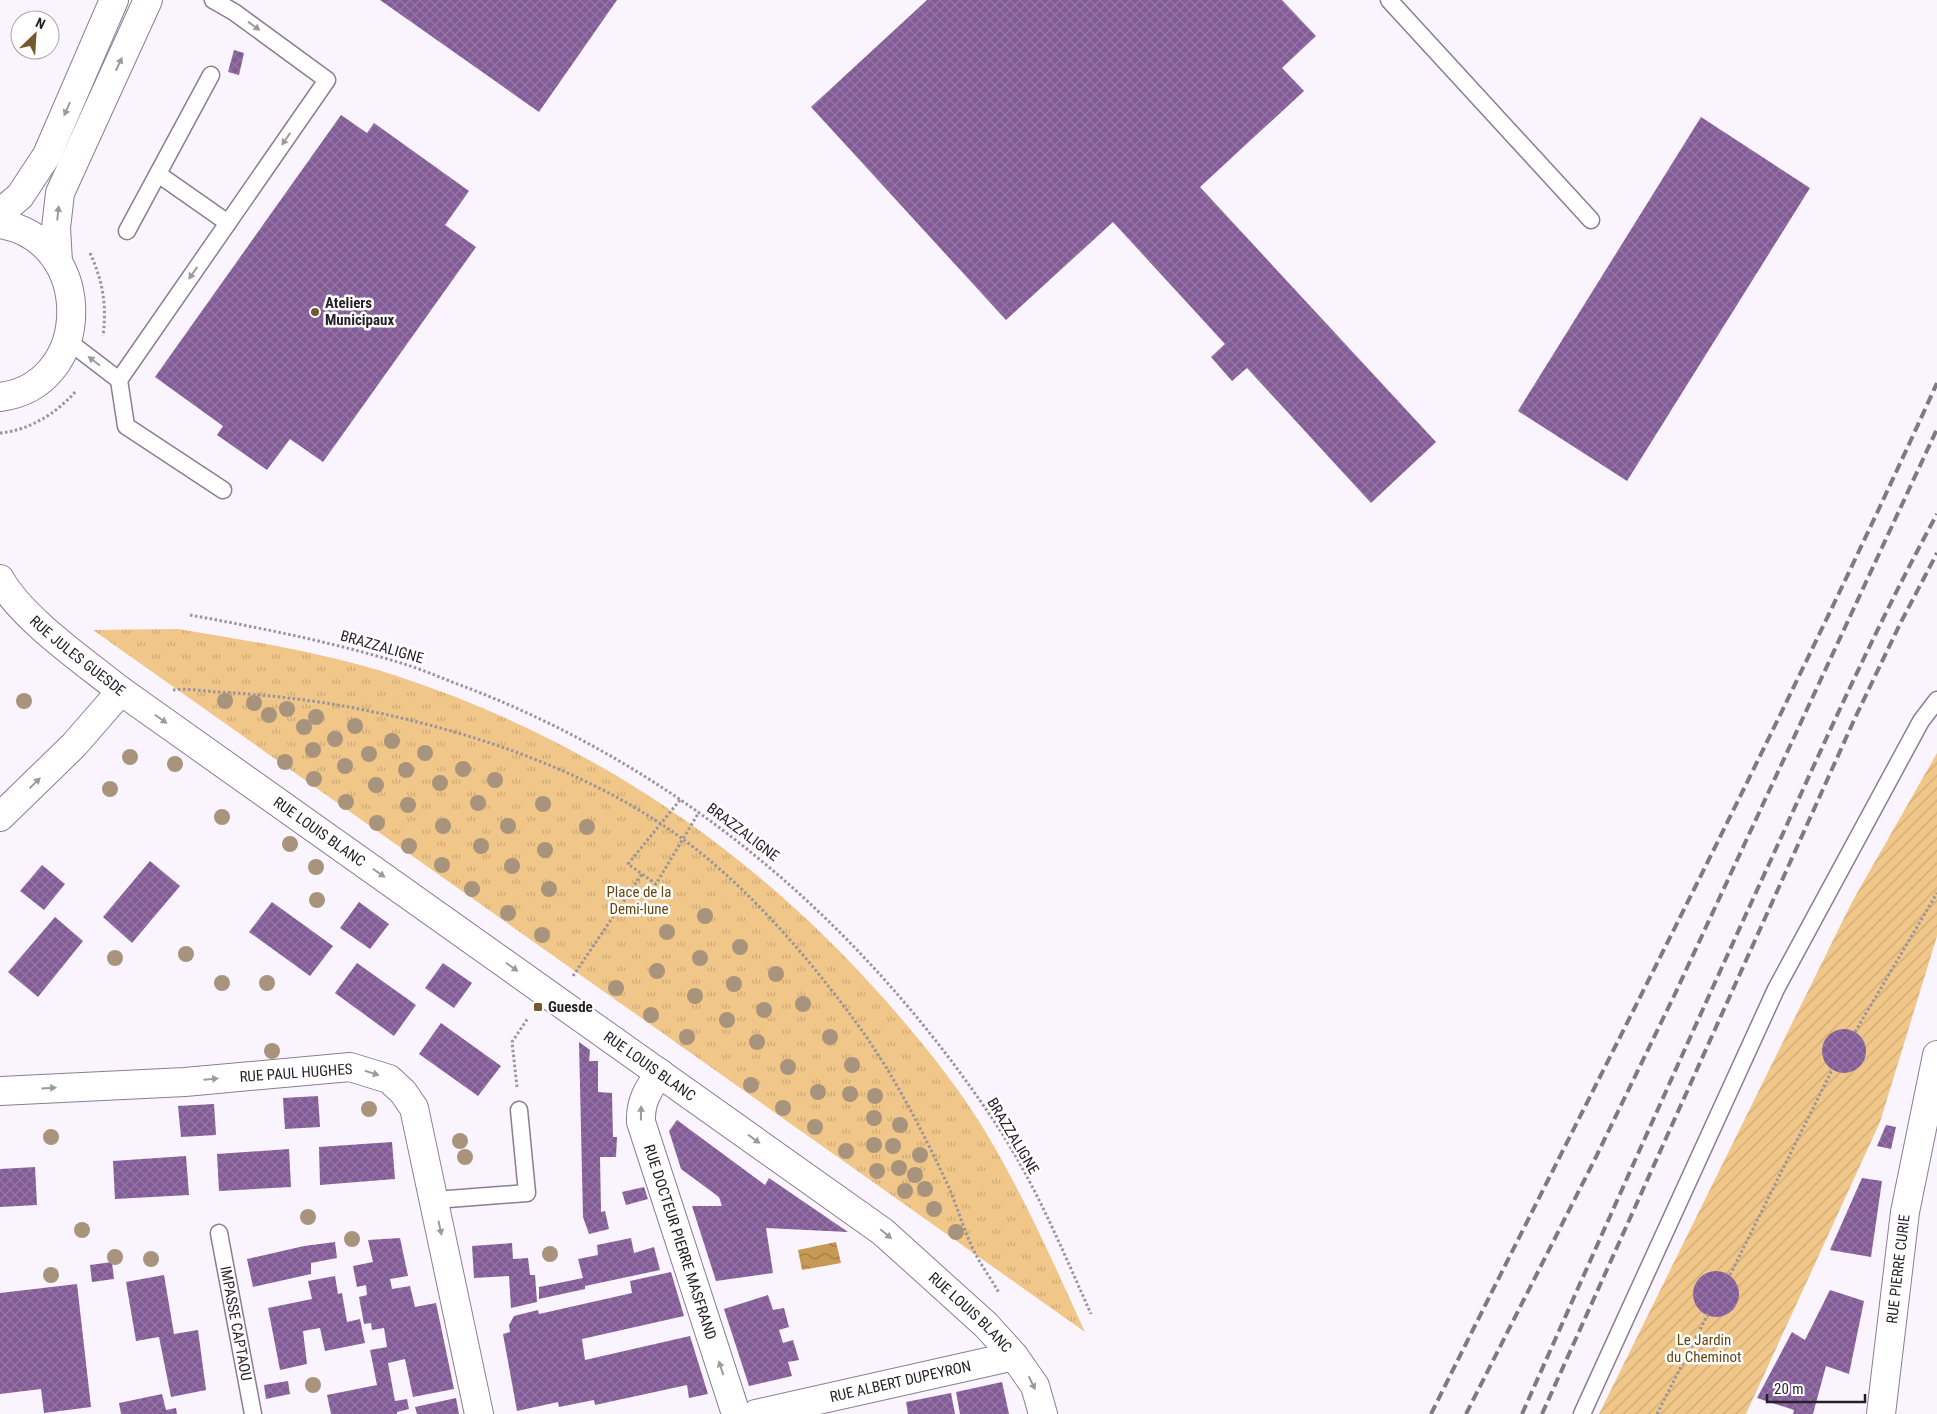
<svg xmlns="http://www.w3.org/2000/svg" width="1937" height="1414" font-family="'Roboto Condensed',sans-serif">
  <defs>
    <pattern id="park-tufts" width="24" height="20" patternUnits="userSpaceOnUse" patternTransform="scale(1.25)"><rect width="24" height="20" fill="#f0c689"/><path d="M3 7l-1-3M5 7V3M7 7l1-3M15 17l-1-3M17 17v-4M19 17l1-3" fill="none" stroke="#ceaa76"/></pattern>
    <pattern id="garden-furrows" width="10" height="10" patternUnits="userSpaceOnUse" patternTransform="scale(1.25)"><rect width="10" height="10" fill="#f0c689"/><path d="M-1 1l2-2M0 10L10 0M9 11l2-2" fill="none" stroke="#ceaa76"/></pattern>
    <pattern id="water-waves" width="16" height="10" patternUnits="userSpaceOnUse" patternTransform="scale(1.25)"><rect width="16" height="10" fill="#c69955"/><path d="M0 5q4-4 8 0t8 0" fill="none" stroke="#a17c46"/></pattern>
    <pattern id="building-cross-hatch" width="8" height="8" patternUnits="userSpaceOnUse" patternTransform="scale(1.25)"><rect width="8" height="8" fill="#825b97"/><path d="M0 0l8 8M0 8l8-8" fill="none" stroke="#9478a3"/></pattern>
  </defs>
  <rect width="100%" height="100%" fill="#faf4fe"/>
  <path fill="url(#park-tufts)" d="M178 629C252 641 326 653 397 676 589 739 753 850 886 1001 922 1042 957 1085 985 1131 1024 1196 1054 1264 1085 1332L93 630Z"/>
  <polygon fill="url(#garden-furrows)" points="1937,753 1937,936 1880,1122 1746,1414 1599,1414 1852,902"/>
  <polygon fill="url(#water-waves)" points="836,1242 841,1263 802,1270 798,1250"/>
  <g fill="url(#building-cross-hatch)">
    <polygon points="380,0 617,0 539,112"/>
    <polygon points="927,0 1282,0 1316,36 1282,68 1304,91 1200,187 1436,442 1371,503 1247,368 1232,381 1211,357 1225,344 1113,222 1006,320 811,107"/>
    <polygon points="234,50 244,53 239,75 228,72"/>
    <polygon points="341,115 367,133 374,123 469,191 445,225 476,247 323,462 290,439 267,470 217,435 223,426 155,377"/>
    <polygon points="1701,117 1810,188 1627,481 1518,411"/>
    <polygon points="150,861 180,886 132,943 103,917"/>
    <polygon points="42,865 65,884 44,910 20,891"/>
    <polygon points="272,902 333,946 310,976 249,932"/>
    <polygon points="359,902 389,924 370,949 340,928"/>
    <polygon points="55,917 83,941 38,997 8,972"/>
    <polygon points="357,963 416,1005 394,1036 335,993"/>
    <polygon points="443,963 472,983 454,1008 425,988"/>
    <polygon points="441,1023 501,1066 478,1096 419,1054"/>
    <circle cx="1844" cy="1051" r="22"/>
    <polygon points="579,1042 590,1050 589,1061 598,1061 598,1092 612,1093 613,1137 617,1137 616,1157 600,1157 601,1212 605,1211 609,1229 589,1234 583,1217"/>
    <polygon points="318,1096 320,1127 285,1129 283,1098"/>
    <polygon points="214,1104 216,1135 181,1137 178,1106"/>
    <polygon points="677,1120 765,1185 769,1178 848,1232 766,1228 773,1273 716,1281 692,1206 722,1206 719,1197 681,1169 669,1131"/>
    <polygon points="1886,1125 1896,1127 1891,1149 1877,1146"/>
    <polygon points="392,1142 395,1179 320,1185 319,1147"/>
    <polygon points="289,1149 291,1187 219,1191 217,1154"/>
    <polygon points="186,1156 189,1195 115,1199 113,1161"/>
    <polygon points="35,1167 37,1205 0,1207 0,1169"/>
    <polygon points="1862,1178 1882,1181 1871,1257 1830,1250"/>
    <polygon points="644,1187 648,1199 626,1205 622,1192"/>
    <polygon points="400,1238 408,1276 390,1279 392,1289 410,1286 415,1307 436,1303 454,1389 413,1397 405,1359 388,1363 395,1401 407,1399 409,1409 397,1412 397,1414 331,1414 327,1395 377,1385 370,1350 387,1347 384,1328 372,1330 371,1323 364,1324 359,1297 367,1295 366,1285 357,1287 353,1266 373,1262 368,1240"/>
    <polygon points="631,1238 634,1253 654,1247 660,1270 585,1286 585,1289 539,1299 539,1287 583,1278 578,1259 598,1255 597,1245"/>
    <polygon points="335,1242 337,1258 311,1263 311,1274 253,1287 247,1259 304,1246"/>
    <polygon points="512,1243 513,1259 528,1258 530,1275 535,1275 537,1302 511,1308 509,1276 474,1278 472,1246"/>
    <polygon points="112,1262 114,1279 92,1282 90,1265"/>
    <circle cx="1716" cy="1294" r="23"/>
    <polygon points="671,1272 684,1316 582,1339 585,1360 690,1336 708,1394 689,1398 687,1385 595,1405 594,1400 559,1407 558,1402 517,1411 503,1334 510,1332 509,1325 514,1316 538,1310 539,1314 632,1293 630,1281"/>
    <polygon points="164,1275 174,1334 198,1330 206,1390 171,1397 159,1337 136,1341 126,1282"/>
    <polygon points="335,1276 338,1294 342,1293 347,1322 360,1319 365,1343 325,1351 320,1328 303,1331 307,1364 280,1370 268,1308 312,1299 308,1281"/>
    <polygon points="77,1284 91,1407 44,1413 41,1389 0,1394 0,1293"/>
    <polygon points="1830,1290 1864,1301 1849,1374 1826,1366 1813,1414 1793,1414 1794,1410 1757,1398 1792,1332 1805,1340"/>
    <polygon points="768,1295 773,1310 784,1308 789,1327 779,1330 783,1343 793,1340 799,1360 788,1362 792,1376 749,1386 724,1309"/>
    <polygon points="288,1381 290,1394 266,1399 264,1385"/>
    <polygon points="1002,1382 1009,1414 960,1414 956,1392"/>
    <polygon points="951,1393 955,1414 908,1414 906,1402"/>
    <polygon points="162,1394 166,1410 176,1408 177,1414 121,1414 119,1403"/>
    <polygon points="456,1398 459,1414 417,1414 415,1407"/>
  </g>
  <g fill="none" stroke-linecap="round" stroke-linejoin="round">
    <g stroke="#8b7d94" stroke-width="19">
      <g id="service">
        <polyline points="1389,0 1591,220"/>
        <polyline points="158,174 228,223"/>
        <polyline points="127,231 211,75"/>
        <polyline points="68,341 119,380 327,80 234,12 213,0"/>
        <polyline points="119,380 126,426 223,490"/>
        <polyline points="435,1200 527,1193 519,1110"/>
        <path id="s1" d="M219 1233 253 1414"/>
        <polyline points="1582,1414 1776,989 1921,721 1937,700"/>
      </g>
    </g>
    <g stroke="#8b7d94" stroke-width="30">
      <g id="minor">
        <path id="s2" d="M0 579C21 618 85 662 121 691L883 1232 986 1325 1014 1356 1035 1386 1043 1414"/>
        <polyline points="0,817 74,745 121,691"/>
        <path id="s3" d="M660 1073C648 1089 640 1102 641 1122L736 1414"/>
        <polyline points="0,1091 185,1082 350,1067 389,1079 403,1092 414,1108 479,1414"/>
        <path id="s4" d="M756 1414 1014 1356"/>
        <path id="s5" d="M1881 1414 1905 1212 1937 1055"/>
      </g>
    </g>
    <g stroke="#8b7d94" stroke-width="30">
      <g id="secondary">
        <polyline points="0,213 20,196 47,155 114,0"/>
        <path d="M0 224C95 239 95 385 0 397"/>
        <polyline points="58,262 56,228 60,193 148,0"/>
      </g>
    </g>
    <g stroke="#9a949d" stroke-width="3" stroke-dasharray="2.5 2.5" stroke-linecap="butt">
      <path d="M90 253C103 281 107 306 103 336"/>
      <path d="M0 433C30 430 57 413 76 391"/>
      <path d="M190 615C261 628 332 642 401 663 424 670 446 680 468 688 688 773 864 927 994 1121 1034 1181 1062 1249 1091 1314"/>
      <path d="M173 690C187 688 203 691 217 692 256 694 294 698 332 704 460 726 600 771 702 854 761 902 813 964 858 1025 892 1072 920 1126 945 1179 957 1203 963 1231 976 1255 983 1268 992 1280 999 1293"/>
      <polyline points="680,800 628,864 656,884 699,812"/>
      <polyline points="573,976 642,874"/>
      <polyline points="1855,1032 1937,893"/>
      <polyline points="517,1087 512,1042 528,1018"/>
      <polyline points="1730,1275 1832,1070"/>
      <polyline points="1657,1414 1708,1314"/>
    </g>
    <use href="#service" stroke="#fff" stroke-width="16"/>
    <use href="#minor" stroke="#fff" stroke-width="28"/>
    <use href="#secondary" stroke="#fff" stroke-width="28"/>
    <g stroke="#7f7982" stroke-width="4" stroke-dasharray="10 5" stroke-linecap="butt">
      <path d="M1431 1414C1601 1071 1779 731 1937 383"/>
      <polyline points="1466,1414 1596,1157 1674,996 1937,429"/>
      <path d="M1522 1414C1604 1230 1685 1047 1769 864 1823 746 1875 628 1937 514"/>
      <polyline points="1542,1414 1855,718 1900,624 1937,553"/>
    </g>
  </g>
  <g fill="#a8947c">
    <circle cx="24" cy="701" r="8"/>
    <circle cx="225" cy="701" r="8"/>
    <circle cx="254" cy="703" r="8"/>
    <circle cx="287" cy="709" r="8"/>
    <circle cx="269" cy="715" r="8"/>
    <circle cx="316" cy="717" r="8"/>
    <circle cx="355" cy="726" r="8"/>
    <circle cx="304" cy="727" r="8"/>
    <circle cx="335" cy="739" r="8"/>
    <circle cx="392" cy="741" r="8"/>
    <circle cx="313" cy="750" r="8"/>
    <circle cx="425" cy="753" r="8"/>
    <circle cx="369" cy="754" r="8"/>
    <circle cx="130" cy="757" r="8"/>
    <circle cx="285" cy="762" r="8"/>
    <circle cx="175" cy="764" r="8"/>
    <circle cx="345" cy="766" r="8"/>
    <circle cx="463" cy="769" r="8"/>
    <circle cx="406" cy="770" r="8"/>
    <circle cx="314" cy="779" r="8"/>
    <circle cx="495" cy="780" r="8"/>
    <circle cx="440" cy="783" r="8"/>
    <circle cx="376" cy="785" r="8"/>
    <circle cx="110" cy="789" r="8"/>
    <circle cx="346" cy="802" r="8"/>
    <circle cx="478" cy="803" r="8"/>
    <circle cx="543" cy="804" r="8"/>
    <circle cx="408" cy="805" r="8"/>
    <circle cx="222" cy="817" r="8"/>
    <circle cx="377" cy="823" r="8"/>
    <circle cx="443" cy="826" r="8"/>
    <circle cx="508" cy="826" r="8"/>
    <circle cx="587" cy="827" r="8"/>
    <circle cx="290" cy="844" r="8"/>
    <circle cx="409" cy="846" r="8"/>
    <circle cx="481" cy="846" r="8"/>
    <circle cx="545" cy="850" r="8"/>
    <circle cx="442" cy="865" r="8"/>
    <circle cx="512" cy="866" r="8"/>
    <circle cx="316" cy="867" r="8"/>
    <circle cx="472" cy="889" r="8"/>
    <circle cx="549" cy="889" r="8"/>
    <circle cx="317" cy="900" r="8"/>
    <circle cx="508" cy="913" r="8"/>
    <circle cx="705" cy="916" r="8"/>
    <circle cx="667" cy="932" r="8"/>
    <circle cx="542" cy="935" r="8"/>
    <circle cx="740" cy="947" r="8"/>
    <circle cx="186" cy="954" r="8"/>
    <circle cx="115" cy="958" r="8"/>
    <circle cx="700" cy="958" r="8"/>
    <circle cx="657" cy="971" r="8"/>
    <circle cx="776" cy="974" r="8"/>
    <circle cx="222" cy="983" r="8"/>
    <circle cx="267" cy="983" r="8"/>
    <circle cx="734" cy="984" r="8"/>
    <circle cx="616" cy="988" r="8"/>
    <circle cx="695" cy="996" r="8"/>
    <circle cx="803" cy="1004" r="8"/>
    <circle cx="764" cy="1010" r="8"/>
    <circle cx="651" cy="1015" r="8"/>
    <circle cx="727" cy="1020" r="8"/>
    <circle cx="687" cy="1037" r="8"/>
    <circle cx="830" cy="1037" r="8"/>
    <circle cx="757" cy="1042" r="8"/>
    <circle cx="272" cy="1051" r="8"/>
    <circle cx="852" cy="1065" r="8"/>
    <circle cx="788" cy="1067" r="8"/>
    <circle cx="751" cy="1085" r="8"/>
    <circle cx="818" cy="1092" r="8"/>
    <circle cx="850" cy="1094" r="8"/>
    <circle cx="875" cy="1096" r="8"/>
    <circle cx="783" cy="1108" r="8"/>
    <circle cx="369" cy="1109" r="8"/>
    <circle cx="874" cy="1118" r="8"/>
    <circle cx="900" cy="1125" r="8"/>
    <circle cx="815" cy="1127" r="8"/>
    <circle cx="51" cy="1137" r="8"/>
    <circle cx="460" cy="1141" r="8"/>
    <circle cx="874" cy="1145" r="8"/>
    <circle cx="893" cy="1146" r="8"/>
    <circle cx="846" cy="1151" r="8"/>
    <circle cx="920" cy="1155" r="8"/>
    <circle cx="465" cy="1157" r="8"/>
    <circle cx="899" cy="1168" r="8"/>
    <circle cx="877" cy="1171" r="8"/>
    <circle cx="915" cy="1175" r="8"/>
    <circle cx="925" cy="1189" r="8"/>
    <circle cx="905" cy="1191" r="8"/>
    <circle cx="934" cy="1209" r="8"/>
    <circle cx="308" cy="1217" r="8"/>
    <circle cx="82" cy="1230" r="8"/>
    <circle cx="956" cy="1232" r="8"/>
    <circle cx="352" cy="1239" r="8"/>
    <circle cx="550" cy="1254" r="8"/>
    <circle cx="115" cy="1257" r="8"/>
    <circle cx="151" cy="1259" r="8"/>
    <circle cx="51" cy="1275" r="8"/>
    <circle cx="313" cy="1385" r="8"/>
  </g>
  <defs><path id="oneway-solid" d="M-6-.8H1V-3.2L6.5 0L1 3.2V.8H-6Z" transform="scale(1.25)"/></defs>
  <g fill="#9d9a9e">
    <use href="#oneway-solid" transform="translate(254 26) rotate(36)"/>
    <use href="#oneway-solid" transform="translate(119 64) rotate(-65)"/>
    <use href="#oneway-solid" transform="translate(67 109) rotate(114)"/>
    <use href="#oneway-solid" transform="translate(286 139) rotate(125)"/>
    <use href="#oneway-solid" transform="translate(58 213) rotate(-84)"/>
    <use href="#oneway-solid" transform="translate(193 273) rotate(125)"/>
    <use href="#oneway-solid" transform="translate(94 361) rotate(-143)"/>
    <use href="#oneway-solid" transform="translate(161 719) rotate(35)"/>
    <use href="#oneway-solid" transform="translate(35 783) rotate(-44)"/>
    <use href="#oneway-solid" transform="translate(379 873) rotate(35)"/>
    <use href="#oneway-solid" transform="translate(512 967) rotate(35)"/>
    <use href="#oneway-solid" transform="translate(372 1073) rotate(17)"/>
    <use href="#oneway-solid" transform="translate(211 1079) rotate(-5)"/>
    <use href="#oneway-solid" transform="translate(49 1088) rotate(-3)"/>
    <use href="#oneway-solid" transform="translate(641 1113) rotate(-89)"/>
    <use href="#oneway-solid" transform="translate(754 1139) rotate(36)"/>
    <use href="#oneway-solid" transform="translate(440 1228) rotate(78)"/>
    <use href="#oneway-solid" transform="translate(886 1234) rotate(40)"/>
    <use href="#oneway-solid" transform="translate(721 1368) rotate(-108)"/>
    <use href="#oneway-solid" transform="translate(1032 1383) rotate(64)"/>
  </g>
  <g fill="#75582c" stroke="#fff" stroke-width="2">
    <circle cx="315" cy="312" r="5"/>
    <rect x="533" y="1002" width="10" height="10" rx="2.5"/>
  </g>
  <g text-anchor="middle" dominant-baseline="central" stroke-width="5" stroke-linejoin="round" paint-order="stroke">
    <g font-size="15" font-weight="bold" fill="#251f28" stroke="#fff" text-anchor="start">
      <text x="325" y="303">Ateliers<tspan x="325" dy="17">Municipaux</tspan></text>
      <text x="548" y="1007">Guesde</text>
    </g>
    <g font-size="15" fill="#251f28" stroke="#fff">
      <text transform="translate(382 647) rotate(16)">BRAZZALIGNE</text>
      <text stroke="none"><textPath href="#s2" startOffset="110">RUE JULES GUESDE</textPath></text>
      <text stroke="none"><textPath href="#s2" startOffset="409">RUE LOUIS BLANC</textPath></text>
      <text transform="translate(743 832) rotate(37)">BRAZZALIGNE</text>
      <text stroke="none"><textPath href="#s2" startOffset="814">RUE LOUIS BLANC</textPath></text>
      <text transform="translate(296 1073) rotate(-4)">RUE PAUL HUGHES</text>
      <text transform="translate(1013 1136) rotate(59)">BRAZZALIGNE</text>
      <text stroke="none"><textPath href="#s3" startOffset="180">RUE DOCTEUR PIERRE MASFRAND</textPath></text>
      <text stroke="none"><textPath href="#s5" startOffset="146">RUE PIERRE CURIE</textPath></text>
      <text stroke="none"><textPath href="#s2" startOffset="1219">RUE LOUIS BLANC</textPath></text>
      <text stroke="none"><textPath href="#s1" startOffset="92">IMPASSE CAPTAOU</textPath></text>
      <text stroke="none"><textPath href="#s4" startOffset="148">RUE ALBERT DUPEYRON</textPath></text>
    </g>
    <g font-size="15" fill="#654611" stroke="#fff">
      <text x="639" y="892">Place de la<tspan x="639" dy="17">Demi-lune</tspan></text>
      <text x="1704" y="1340">Le Jardin<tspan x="1704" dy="17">du Cheminot</tspan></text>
    </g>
  </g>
  <g transform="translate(35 35) rotate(25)"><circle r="24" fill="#ffffff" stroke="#a8a5a9"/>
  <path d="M0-4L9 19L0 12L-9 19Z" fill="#75582c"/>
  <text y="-8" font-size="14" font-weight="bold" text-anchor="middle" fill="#251f28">N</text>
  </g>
  <path d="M1767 1394v8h98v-8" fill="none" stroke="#251f28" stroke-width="2.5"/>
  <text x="1774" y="1394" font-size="15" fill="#251f28" stroke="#ffffff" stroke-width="4" paint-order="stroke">20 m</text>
</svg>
